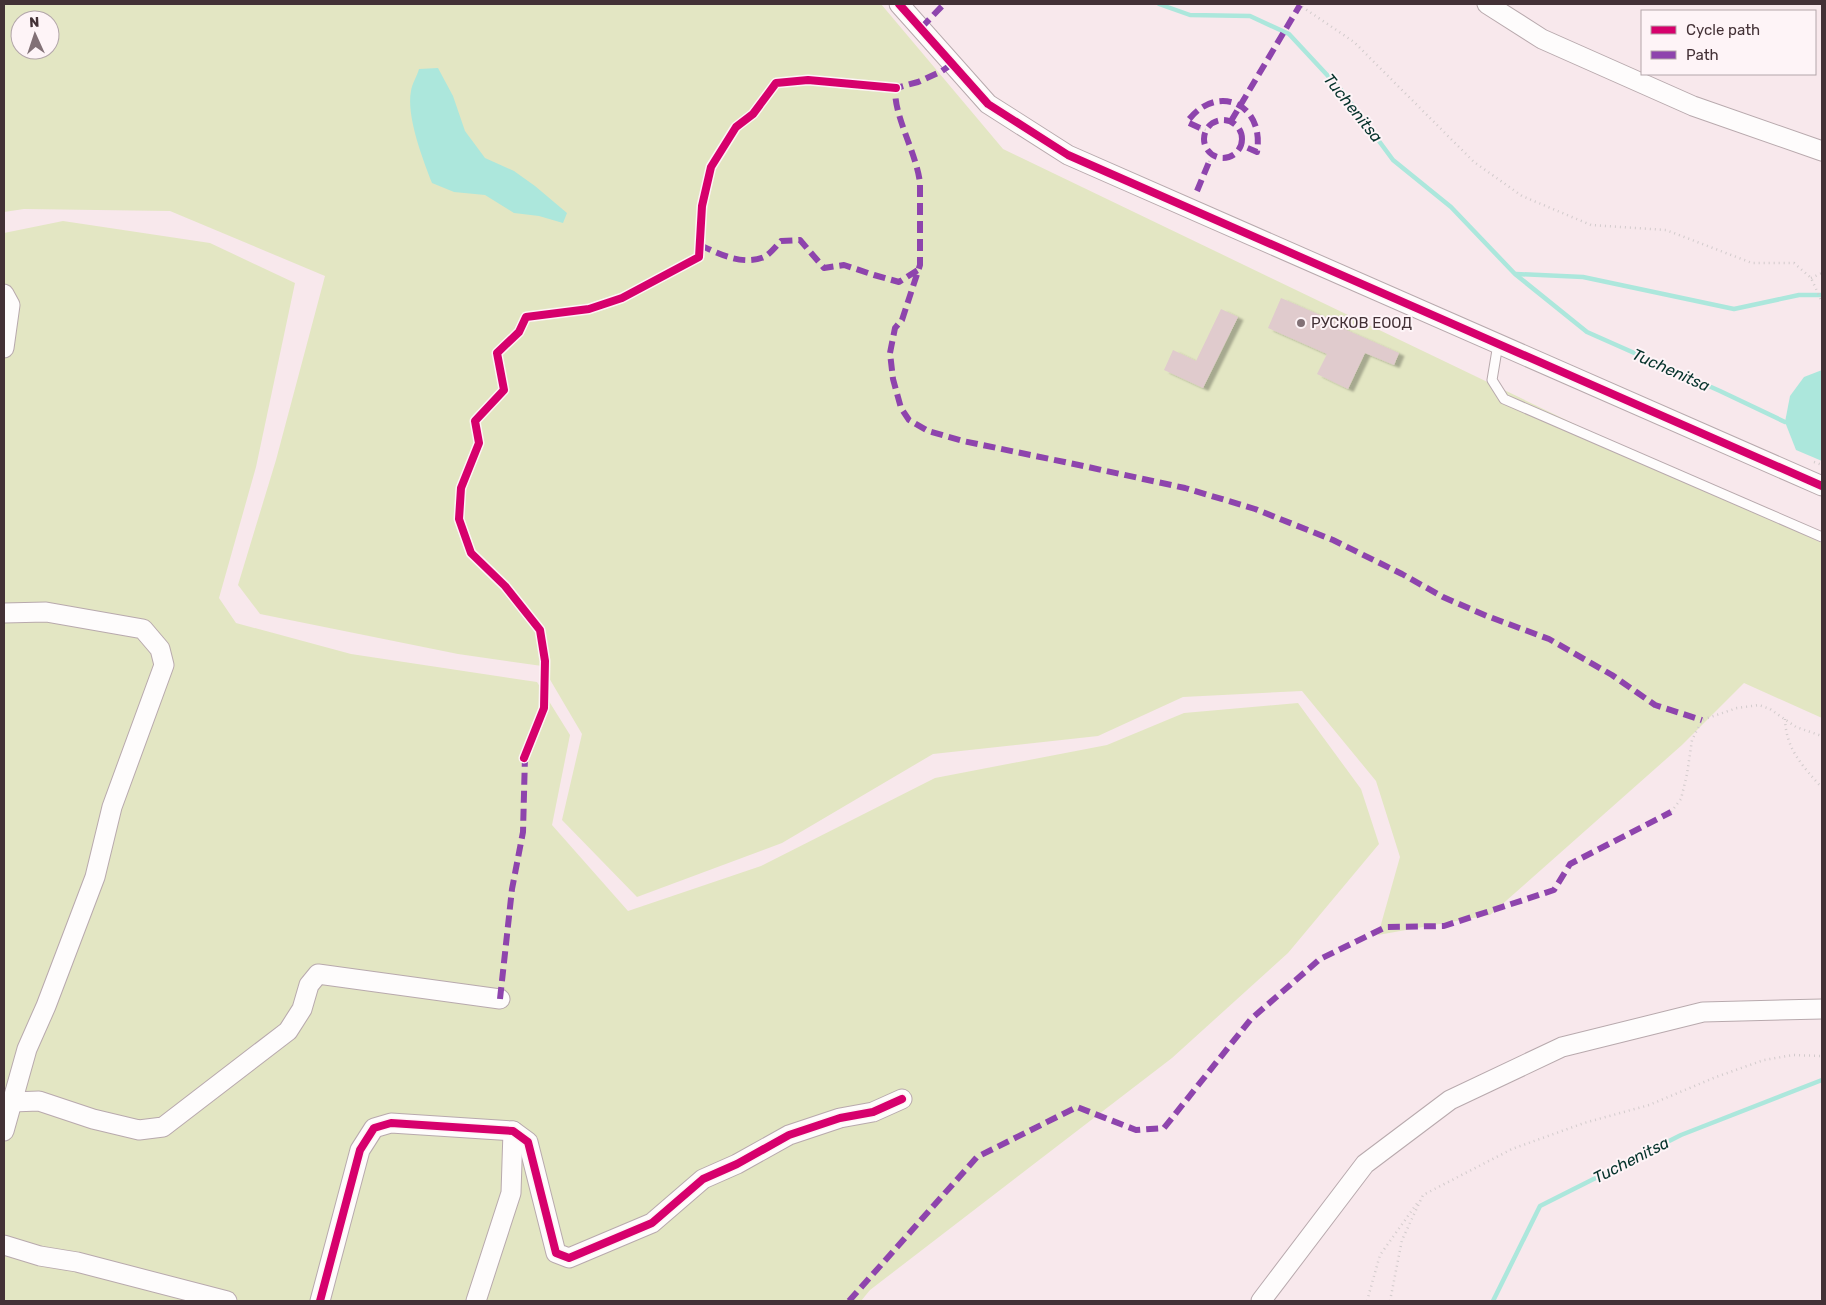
<svg xmlns="http://www.w3.org/2000/svg" width="1826" height="1305" font-family="Rubik,sans-serif">
  <defs>
    <filter id="shadow"><feDropShadow dx="5.5" dy="3" stdDeviation="1" flood-color="#0004"/></filter>
  </defs>
  <rect width="100%" height="100%" fill="#f8e8ec"/>
  <g fill="#e3e6c3" fill-rule="evenodd">
    <path d="M4 4H881L1003 149 1822 543V718L1744 683 1682 745 1490 915 1378 935 1400 857 1376 781 1302 691 1183 697 1098 736 933 754 782 843 637 897 562 820 582 734 542 666 458 654 260 614 238 585 276 460 325 276 170 211 24 209 4 212ZM20 20H50V50H20Z"/>
    <polygon points="63,221 210,243 295,283 256,467 219,598 236,623 351,654 537,682 570,735 552,825 628,911 761,866 935,778 1107,745 1184,713 1298,703 1361,789 1379,844 1288,953 1172,1058 870,1290 861,1301 4,1301 4,233"/>
  </g>
  <g fill="#ace7dc">
    <path d="M438 68 453 96 465 131 485 158 514 171 535 186 567 213 563 223 539 216 514 213 485 195 454 192 432 183C423 160 406 116 411 91 412 84 417 76 419 69Z"/>
    <polygon points="1822,370 1822,461 1796,450 1785,422 1790,396 1804,377"/>
  </g>
  <g fill="none" stroke-linecap="round" stroke-linejoin="round">
    <g stroke="#ace7dc" stroke-width="4.5">
      <polyline points="1159,4 1190,15 1250,16 1289,34 1342,91 1393,160 1451,207 1515,274 1587,332 1720,391 1785,422"/>
      <polyline points="1516,274 1583,277 1734,309 1799,295 1822,295"/>
      <polyline points="1493,1301 1540,1206 1681,1135 1822,1080"/>
    </g>
  </g>
  <g fill="#e0cbcd" filter="url(#shadow)">
    <polygon points="1281,298 1343,325 1342,328 1399,353 1394,365 1365,353 1348,389 1317,374 1327,354 1268,328"/>
    <polygon points="1221,309 1238,317 1203,388 1164,370 1173,350 1196,361"/>
  </g>
  <g fill="none" stroke-linecap="round" stroke-linejoin="round">
    <g stroke="#b8a9ad" stroke-width="11">
      <polyline id="service" points="1498,344 1492,380 1504,399 1822,537"/>
    </g>
    <g stroke="#b8a9ad" stroke-width="21">
      <g id="minor">
        <polyline points="899,4 988,104 1068,155 1822,486"/>
        <polyline points="1487,4 1542,39 1693,106 1822,151"/>
        <polyline points="4,294 10,305 4,348"/>
        <polyline points="4,613 46,612 143,629 160,649 164,665 112,807 95,877 46,1006 27,1049 4,1131"/>
        <polyline points="12,1102 39,1101 93,1119 139,1130 163,1127 288,1031 302,1009 309,985 318,974 500,999"/>
        <polyline points="4,1245 40,1256 77,1262 227,1301"/>
        <polyline points="320,1301 360,1150 374,1128 391,1123 513,1131 528,1142 556,1253 569,1258 652,1223 703,1179 737,1164 789,1135 840,1118 873,1112 902,1099"/>
        <polyline points="476,1301 511,1193 513,1131"/>
        <polyline points="1261,1301 1365,1164 1450,1100 1562,1047 1703,1012 1822,1009"/>
      </g>
    </g>
    <g stroke="#d2cbcc" stroke-width="2.5" stroke-dasharray="1 4" stroke-linecap="butt">
      <polyline points="1298,4 1354,42 1474,162 1522,196 1591,225 1666,230 1752,263 1794,263 1811,278 1822,302"/>
      <polyline points="1200,128 1206,130"/>
      <polyline points="1209,162 1212,155"/>
      <polyline points="1811,278 1822,273"/>
      <polyline points="1814,462 1822,465"/>
      <path d="M1785 719C1786 750 1803 766 1822 788"/>
      <polyline points="1671,812 1681,799 1687,774 1692,740 1702,720 1737,708 1759,705 1770,709 1796,727 1822,736"/>
      <polyline points="1367,1301 1380,1255 1418,1202"/>
      <polyline points="1390,1301 1402,1240 1423,1195 1512,1149 1584,1123 1649,1105 1716,1077 1764,1060 1793,1055 1822,1056"/>
    </g>
    <use href="#service" stroke="#fefcfc" stroke-width="9"/>
    <use href="#minor" stroke="#fefcfc" stroke-width="19"/>
    <g stroke="#8e44ad" stroke-width="6" stroke-dasharray="12 6" stroke-linecap="butt">
      <polyline points="921,28 944,4"/>
      <path d="M952 64 942 71 918 82 896 88C891 110 918 156 920 184V265L902 320 895 328 890 353 893 379 901 408 909 420 928 431 963 441 1074 464 1185 488 1255 509 1333 540 1402 574 1443 597 1487 616 1549 639 1612 675 1655 705 1702 720"/>
      <circle cx="1223" cy="139" r="19"/>
      <polyline points="1231,121 1300,5"/>
      <path d="M1200 128 1187 122C1216 82 1265 103 1257 152L1241 145"/>
      <polyline points="1197,191 1209,162"/>
      <path d="M700 245C719 254 743 266 764 257 770 254 776 246 781 241L800 240 824 268 844 265 874 275 899 282 918 270"/>
      <polyline points="500,999 512,889 523,832 525,756"/>
      <polyline points="849,1301 977,1157 1077,1107 1136,1130 1164,1128 1251,1019 1320,959 1386,927 1444,926 1554,890 1570,864 1671,812"/>
    </g>
    <g stroke="#fef4f7" stroke-width="11">
      <g id="cycleway">
        <polyline points="899,4 988,104 1068,155 1822,486"/>
        <polyline points="524,758 544,708 545,661 540,630 505,586 471,553 459,519 461,488 479,443 475,421 504,390 497,353 519,332 526,317 589,309 622,298 699,257 702,206 711,167 736,127 753,114 776,83 808,80 896,88"/>
        <polyline points="320,1301 360,1150 374,1128 391,1123 513,1131 528,1142 556,1253 569,1258 652,1223 703,1179 737,1164 789,1135 840,1118 873,1112 902,1099"/>
      </g>
    </g>
    <use href="#cycleway" stroke="#d6006c" stroke-width="8"/>
  </g>
  <circle fill="#827176" stroke="#fef4f7" stroke-width="2" cx="1301" cy="323" r="5"/>
  <g text-anchor="middle" dominant-baseline="central" stroke-width="4" stroke-linejoin="round" paint-order="stroke">
    <g font-size="15" fill="#433136" stroke="#fef4f7" text-anchor="start">
      <text x="1311" y="323">РУСКОВ ЕООД</text>
    </g>
    <g font-size="16" font-style="italic" fill="#05322b" stroke="#fef4f7">
      <text transform="translate(1353 108) rotate(51)">Tuchenitsa</text>
      <text transform="translate(1671 370) rotate(24)">Tuchenitsa</text>
      <text transform="translate(1631 1160) rotate(-27)">Tuchenitsa</text>
    </g>
  </g>
  <rect width="1826" height="1305" fill="none" stroke="#433136" stroke-width="10"/>
  <rect x="1641" y="10" width="175" height="65" fill="#fef4f7" stroke="#b3a6aa"/>
  <rect x="1651" y="26" width="25" height="8" fill="#d6006c" stroke="#b3a6aa"/>
  <text x="1686" y="35" font-size="15" fill="#433136">Cycle path</text>
  <rect x="1651" y="51" width="25" height="8" fill="#8e44ad" stroke="#b3a6aa"/>
  <text x="1686" y="60" font-size="15" fill="#433136">Path</text>
  <g transform="translate(35 35) rotate(357)"><circle r="24" fill="#fef4f7" stroke="#b3a6aa"/>
  <path d="M0-4L9 19L0 12L-9 19Z" fill="#827176"/>
  <text y="-8" font-size="14" font-weight="bold" text-anchor="middle" fill="#433136">N</text>
  </g>
</svg>
